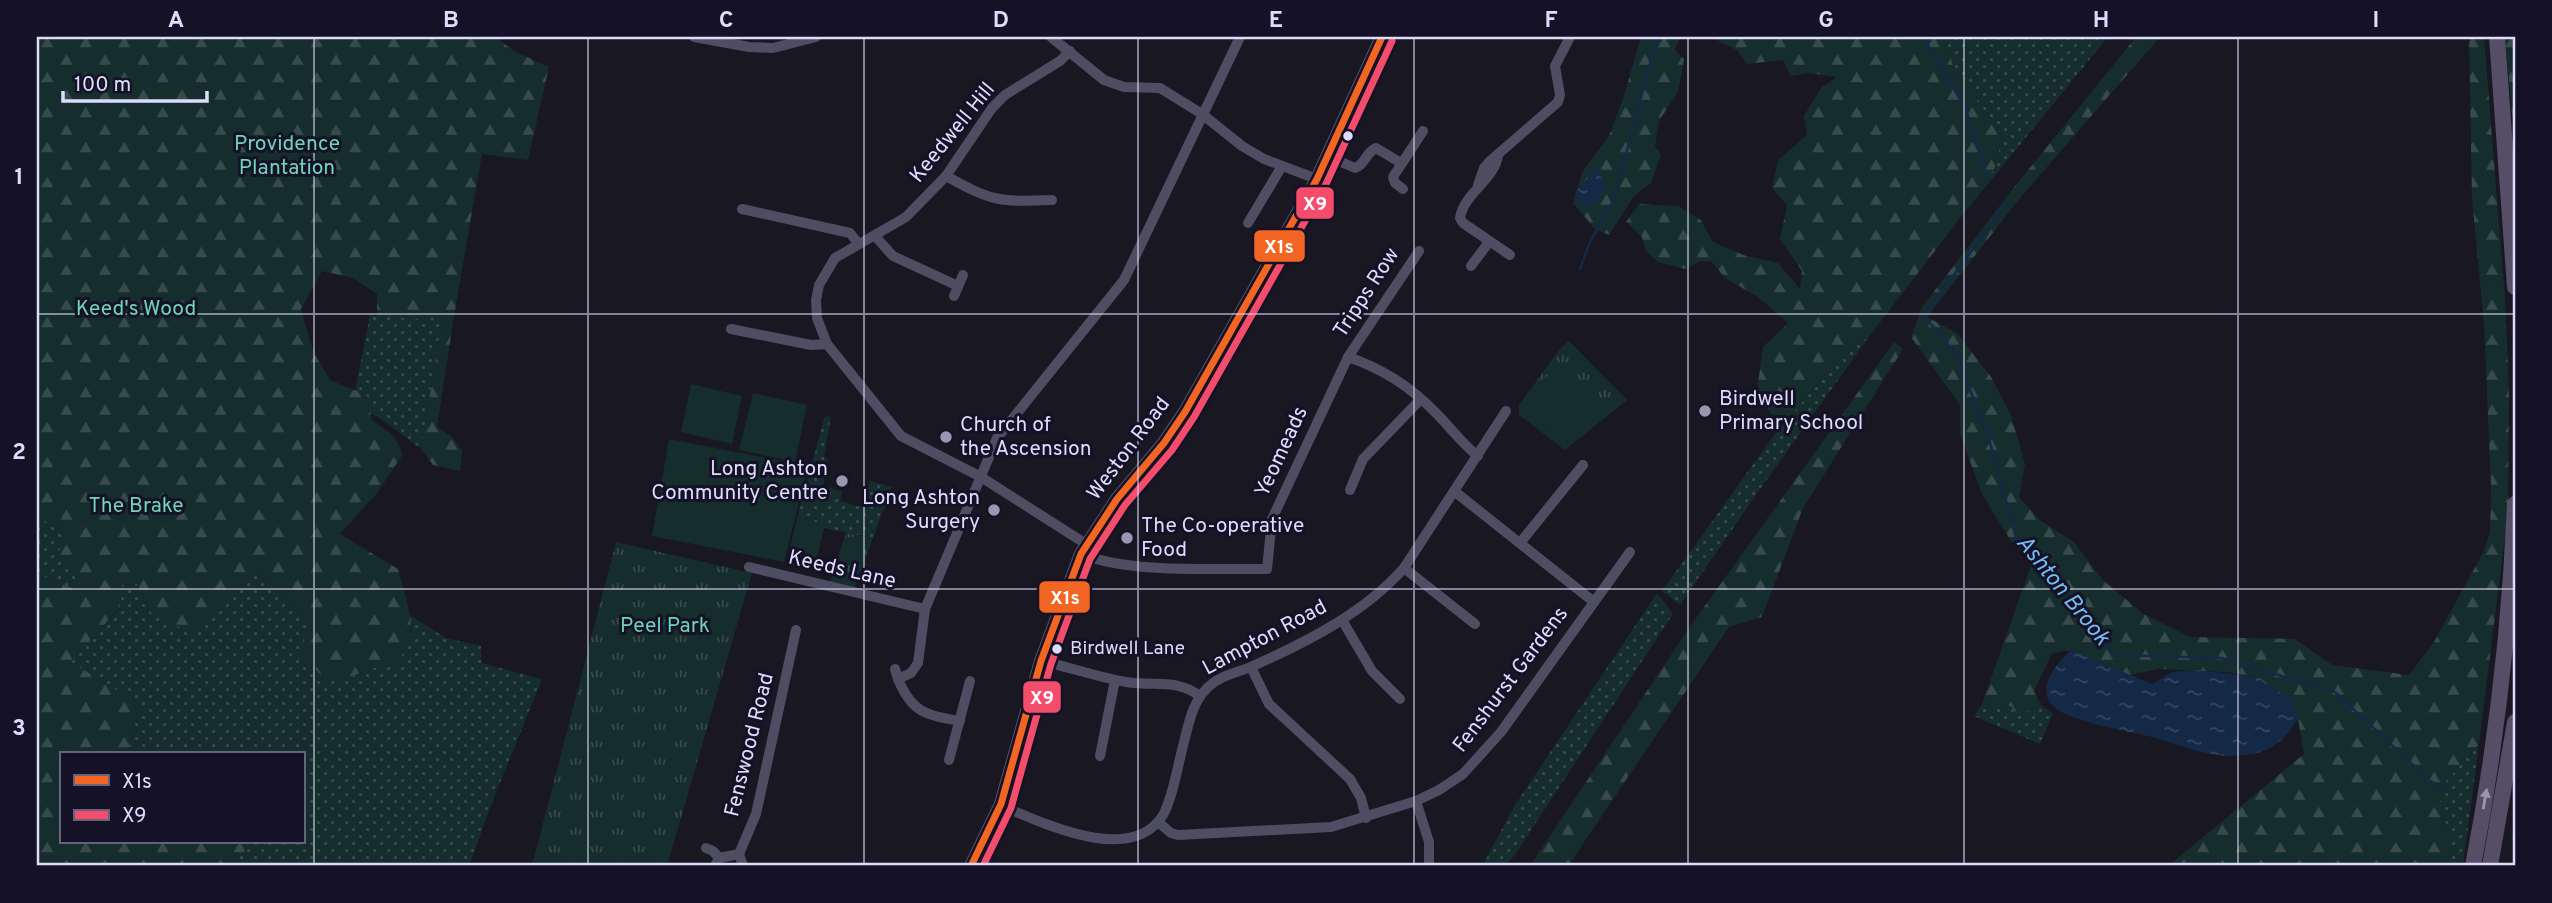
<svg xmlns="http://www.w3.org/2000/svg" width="2552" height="903" font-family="Overpass,sans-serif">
  <defs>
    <pattern id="grass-dots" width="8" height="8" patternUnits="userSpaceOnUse" patternTransform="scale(1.75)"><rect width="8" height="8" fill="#162d2d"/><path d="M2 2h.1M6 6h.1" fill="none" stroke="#374b4c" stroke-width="1.8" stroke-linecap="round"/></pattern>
    <pattern id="forest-firs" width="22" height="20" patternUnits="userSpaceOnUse" patternTransform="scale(1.75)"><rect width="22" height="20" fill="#162d2d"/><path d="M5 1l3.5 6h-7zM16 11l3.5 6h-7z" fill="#374b4c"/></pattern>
    <pattern id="park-tufts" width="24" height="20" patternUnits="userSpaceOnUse" patternTransform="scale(1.75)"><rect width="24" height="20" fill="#162d2d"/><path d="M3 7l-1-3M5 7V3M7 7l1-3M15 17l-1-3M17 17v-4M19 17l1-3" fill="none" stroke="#374b4c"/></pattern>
    <pattern id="water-ripples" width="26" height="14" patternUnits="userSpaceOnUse" patternTransform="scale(1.75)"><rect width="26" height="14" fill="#142946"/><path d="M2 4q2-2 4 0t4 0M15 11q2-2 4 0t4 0" fill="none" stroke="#364762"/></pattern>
  </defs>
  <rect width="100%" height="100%" fill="#181722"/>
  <g fill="url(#grass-dots)">
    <polygon points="1944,37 2108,37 1964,213 1997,164 2001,132 1955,72"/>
    <polygon points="370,315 442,320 421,449 377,416 370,413 366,395 355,391"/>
    <polygon points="1868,338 1758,492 1680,605 1662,591 1772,438 1847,349"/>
    <polygon points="825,416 831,417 824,457 828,459 823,486 842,491 840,501 862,507 870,481 892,487 873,538 824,528 824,525 797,518"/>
    <polygon points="37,519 62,526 85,578 76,589 37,574"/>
    <polygon points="259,574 308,618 335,682 374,668 396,663 412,631 408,614 446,638 481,646 482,663 542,679 491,805 469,866 303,866 293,862 291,866 229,866 254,842 303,842 303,754 128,754 139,704 70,662 120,608 121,585 137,584 151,612 194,634 241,579"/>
    <polygon points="1657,593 1673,614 1514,856 1505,866 1482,866 1515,805"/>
    <polygon points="1982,704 2012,706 2018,715 2041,705 2053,713 2040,744 1974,716"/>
    <polygon points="2479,744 2463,866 2446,866 2453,853 2440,801 2446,781"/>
  </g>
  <g fill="url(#forest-firs)">
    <path d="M37 37H495L514 51 549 67 528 160 482 154 454 316 437 427 451 436 462 450 460 471 433 465 421 449 442 321 377 316V294L353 278 322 271 301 309 313 351 330 380 366 395 372 420 394 436 403 454 377 493 340 534 398 569C407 606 422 631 396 664L374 668 335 682 320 674 302 655 308 618 259 574 241 579 194 635 151 612 137 584 122 585 120 607 71 662 139 704 128 754H61V842H254L229 866H37V574L75 589 85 578 59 557 62 526 37 519Z"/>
    <polygon points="1641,37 1680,37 1675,50 1684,59 1678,92 1659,121 1655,146 1661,155 1651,183 1634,196 1609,235 1595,229 1573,203 1582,172 1609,136 1623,99"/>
    <polygon points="1715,37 1944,37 1955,72 2001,132 1997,164 1964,213 1868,338 1847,349 1785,422 1776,418 1756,397 1763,347 1788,323 1758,297 1725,278 1712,262 1701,261 1685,269 1658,262 1646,251 1642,237 1626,222 1639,204 1678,206 1701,220 1713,242 1746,256 1778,263 1800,289 1802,271 1780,239 1787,205 1772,188 1778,160 1807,135 1804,116 1821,88 1837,77 1808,73 1791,76 1783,60 1747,64 1737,50 1721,43"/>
    <polygon points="2136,37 2160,37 2020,198 1927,317 1958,334 1991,377 2011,415 2025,464 2019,497 2041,521 2074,542 2102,579 2142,613 2190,637 2295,639 2332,665 2409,675 2434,642 2484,551 2490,532 2491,486 2484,325 2472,198 2469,37 2484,37 2505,298 2509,392 2508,513 2479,744 2446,781 2440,801 2453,853 2446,866 2168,866 2304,754 2298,719 2258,677 2225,672 2159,669 2129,675 2071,650 2052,653 2034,691 2041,705 2018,715 2011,706 1982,704 2033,560 2011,541 1982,494 1960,434 1960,405 1911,337 1922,307 2016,185"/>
    <polygon points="2505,37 2515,37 2515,145"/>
    <polygon points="1894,342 1903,349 1803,508 1762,617 1729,627 1568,866 1530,866 1689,628"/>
  </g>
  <g fill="url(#park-tufts)">
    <polygon points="1569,341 1627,400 1565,450 1519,415 1519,405 1559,350"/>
    <polygon points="846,533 873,538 854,589 829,585"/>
    <polygon points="616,542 752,573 667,866 532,866"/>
  </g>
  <g fill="#162d2d">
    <polygon points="1547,376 1594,410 1570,443 1523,408"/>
    <polygon points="691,384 742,396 732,444 681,432"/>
    <polygon points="753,393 807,405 795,462 739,450"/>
    <polygon points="669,439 808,466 784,562 652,536"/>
    <polygon points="797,518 825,524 814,570 786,565"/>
  </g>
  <g fill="url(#water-ripples)">
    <polygon points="1597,168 1602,173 1600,176 1607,187 1594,205 1584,206 1578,203 1575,192"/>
    <path d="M2071 650 2152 684 2172 672 2196 670 2258 677 2290 699 2298 719C2286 737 2276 749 2253 754 2245 755 2235 756 2227 756 2199 754 2175 743 2148 736 2121 730 2092 725 2065 714 2060 712 2052 706 2049 701 2039 682 2059 662 2071 650Z"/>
  </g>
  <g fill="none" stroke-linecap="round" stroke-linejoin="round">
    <g stroke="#142946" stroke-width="2.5">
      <polyline points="1923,37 1965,107 1989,182"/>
      <polyline points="2008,201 1924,316 1955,352 1988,435 2016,537 2114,655 2222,658 2335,692 2429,780 2445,791"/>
      <polyline points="1580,269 1590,242 1614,199 1657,37"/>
      <polyline points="2512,837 2515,841"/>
    </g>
    <g stroke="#4e4d62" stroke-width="10">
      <polyline points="694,37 749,47 773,48 816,37"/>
      <polyline points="1051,37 1104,80 1124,87 1160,88 1202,114 1242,146 1264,159 1317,179"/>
      <polyline points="1070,51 1060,61 1005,95 992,108 946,176 906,217 835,258 819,285 816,300 817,318 827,344 901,436 981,477 1086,544"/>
      <path d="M1327 156 1355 168C1365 165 1366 152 1376 148L1401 163"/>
      <path d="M1498 156C1494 180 1464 193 1460 218L1463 223 1510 255"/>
      <path d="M946 176C993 202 999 202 1052 200"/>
      <polyline points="1478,185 1484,168 1490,161 1558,102 1560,95 1555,66 1570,37"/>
      <polyline points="1403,189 1395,183 1393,177 1423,131"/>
      <polyline points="742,209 850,233 858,243"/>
      <polyline points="1248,223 1282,166"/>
      <polyline points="875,236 893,256 958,286"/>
      <polyline points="1471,266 1489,242"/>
      <polyline points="954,296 963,275"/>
      <polyline points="731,329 811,345 827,344"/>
      <path d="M1348 357C1381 368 1412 388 1436 413 1451 428 1461 443 1478 456"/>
      <polyline points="1350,490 1363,459 1420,400"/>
      <polyline points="1454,491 1594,602"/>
      <polyline points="1520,543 1583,465"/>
      <path d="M1081 554C1133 574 1210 568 1267 569L1272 519 1348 357 1419 251"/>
      <polyline points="749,567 925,609"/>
      <polyline points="1404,568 1475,624"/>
      <polyline points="1342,620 1372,671 1400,699"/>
      <path d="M1041 661C1069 667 1098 677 1126 682 1155 687 1176 678 1200 696"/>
      <polyline points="1251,667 1269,704 1350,779 1361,798 1366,818"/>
      <polyline points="895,669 898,679"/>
      <path d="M960 721C926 715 912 713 898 679L911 673 918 663 925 609 997 438 1124 280 1240 37"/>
      <polyline points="1100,756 1115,680"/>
      <polyline points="949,760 970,681"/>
      <polyline points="1416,801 1429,842 1429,866"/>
      <path d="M1000 805C1041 822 1131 867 1163 815 1173 798 1179 759 1185 738 1190 717 1195 696 1213 683 1225 674 1240 672 1253 666 1307 642 1364 613 1404 568L1506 411"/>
      <polyline points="1158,822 1171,833 1178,835 1331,827 1416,801 1439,790 1463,774 1501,732 1630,552"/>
      <polyline points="706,848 713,851 719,858"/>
      <polyline points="715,866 719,858 739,854"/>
      <polyline points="743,866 739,854 756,814 796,630"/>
    </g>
    <polyline stroke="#515168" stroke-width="14" points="971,866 1001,804 1041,661 1081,554 1117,499 1164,443 1185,412 1317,179 1382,37"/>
    <g stroke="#554e66" stroke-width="16">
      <polyline points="2497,37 2515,287"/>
      <path d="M2473 866C2496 747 2510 626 2515 504"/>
      <polyline points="2490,866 2515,722"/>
    </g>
    <g stroke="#151227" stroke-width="12">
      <polyline id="bus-1" points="971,866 1001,804 1041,661 1081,554 1117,499 1164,443 1185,412 1317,179 1382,37"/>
    </g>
    <g stroke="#151227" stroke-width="12">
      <polyline id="bus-2" points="983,866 1011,808 1051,664 1090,559 1125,505 1172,450 1194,417 1326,184 1392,41"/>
    </g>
    <use href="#bus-1" stroke="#f26522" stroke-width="7"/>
    <use href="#bus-2" stroke="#f44d6c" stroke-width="7"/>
  </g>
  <defs><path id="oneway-solid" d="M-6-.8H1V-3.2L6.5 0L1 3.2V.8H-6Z" transform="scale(1.75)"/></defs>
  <use fill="#9a95b1" href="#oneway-solid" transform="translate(2485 799) rotate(-80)"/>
  <path fill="none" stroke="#dedcfc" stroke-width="2" stroke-opacity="0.55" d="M314 37V866M588 37V866M864 37V866M1138 37V866M1414 37V866M1688 37V866M1964 37V866M2238 37V866M37 314H2515M37 589H2515"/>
  <g fill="#dedcfc" stroke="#151227" stroke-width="2.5">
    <circle cx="1348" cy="136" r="6"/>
    <circle cx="1057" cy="649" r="6"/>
  </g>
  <g fill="#9997b0" stroke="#151227" stroke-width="2.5">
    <circle cx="1705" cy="411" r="7"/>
    <circle cx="946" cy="437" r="7"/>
    <circle cx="842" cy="481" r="7"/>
    <circle cx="994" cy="510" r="7"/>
    <circle cx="1127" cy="538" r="7"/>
  </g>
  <g text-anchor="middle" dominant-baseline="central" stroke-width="6" stroke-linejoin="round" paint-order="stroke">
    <g font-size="19" fill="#dedcfc" stroke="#151227" text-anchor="start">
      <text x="1070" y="649">Birdwell Lane</text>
    </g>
    <g font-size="21" fill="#dedcfc" stroke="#151227">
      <text transform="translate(953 133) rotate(-51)">Keedwell Hill</text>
      <text transform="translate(1367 293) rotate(-57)">Tripps Row</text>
      <text transform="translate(1129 449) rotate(-53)">Weston Road</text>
      <text transform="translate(1282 452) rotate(-65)">Yeomeads</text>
      <text transform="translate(842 570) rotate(13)">Keeds Lane</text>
      <text transform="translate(1265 638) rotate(-28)">Lampton Road</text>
      <text transform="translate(1511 680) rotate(-53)">Fenshurst Gardens</text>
      <text transform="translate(750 745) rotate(-76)">Fenswood Road</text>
    </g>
    <g font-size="21" fill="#6ed6b7" stroke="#151227">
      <text x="287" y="144">Providence<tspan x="287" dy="24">Plantation</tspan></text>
      <text x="136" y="309">Keed's Wood</text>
      <text x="136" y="506">The Brake</text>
      <text x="665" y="626">Peel Park</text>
    </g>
    <g font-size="21" fill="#dedcfc" stroke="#151227" text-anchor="start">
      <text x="1719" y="399">Birdwell<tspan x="1719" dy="24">Primary School</tspan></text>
      <text x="960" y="425">Church of<tspan x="960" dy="24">the Ascension</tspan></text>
      <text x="828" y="469" text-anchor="end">Long Ashton<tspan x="828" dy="24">Community Centre</tspan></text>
      <text x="980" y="498" text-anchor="end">Long Ashton<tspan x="980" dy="24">Surgery</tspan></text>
      <text x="1141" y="526">The Co-operative<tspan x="1141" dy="24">Food</tspan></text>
    </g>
    <g font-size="23" font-style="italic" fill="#74bdf2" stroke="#151227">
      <text transform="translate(2062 591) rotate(51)">Ashton Brook</text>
    </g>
  </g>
  <g stroke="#151227" stroke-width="2.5">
    <rect x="1295" y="186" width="40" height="34" rx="7" fill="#f44d6c"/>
    <rect x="1253" y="229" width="53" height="34" rx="7" fill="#f26522"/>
    <rect x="1038" y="580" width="53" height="34" rx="7" fill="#f26522"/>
    <rect x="1022" y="680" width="40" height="34" rx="7" fill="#f44d6c"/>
  </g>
  <g font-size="19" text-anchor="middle" font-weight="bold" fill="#fff">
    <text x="1315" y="210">X9</text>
    <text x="1279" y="253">X1s</text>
    <text x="1065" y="604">X1s</text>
    <text x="1042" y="704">X9</text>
  </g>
  <rect width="2552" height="903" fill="none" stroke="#151227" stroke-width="77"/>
  <rect x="60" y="752" width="245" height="91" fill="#151227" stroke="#65637c" stroke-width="2"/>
  <rect x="74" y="775" width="35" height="10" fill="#f26522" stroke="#65637c" stroke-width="2"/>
  <text x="122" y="788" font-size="21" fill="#dedcfc">X1s</text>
  <rect x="74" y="810" width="35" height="10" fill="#f44d6c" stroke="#65637c" stroke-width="2"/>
  <text x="122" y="822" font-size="21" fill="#dedcfc">X9</text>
  <path d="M63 91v10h144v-10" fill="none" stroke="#dedcfc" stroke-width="3.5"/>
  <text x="74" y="91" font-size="21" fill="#dedcfc" stroke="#151227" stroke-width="5" paint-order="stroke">100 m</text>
  <rect x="38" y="38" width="2476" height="826" fill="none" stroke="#dedcfc" stroke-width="2.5"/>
  <g font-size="23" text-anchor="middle" font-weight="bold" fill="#dedcfc">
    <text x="176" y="27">A</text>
    <text x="451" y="27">B</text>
    <text x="726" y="27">C</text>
    <text x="1001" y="27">D</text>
    <text x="1276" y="27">E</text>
    <text x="1551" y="27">F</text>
    <text x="1826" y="27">G</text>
    <text x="2101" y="27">H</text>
    <text x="2376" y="27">I</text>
    <text x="19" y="184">1</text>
    <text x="19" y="459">2</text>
    <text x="19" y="735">3</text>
  </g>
</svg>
